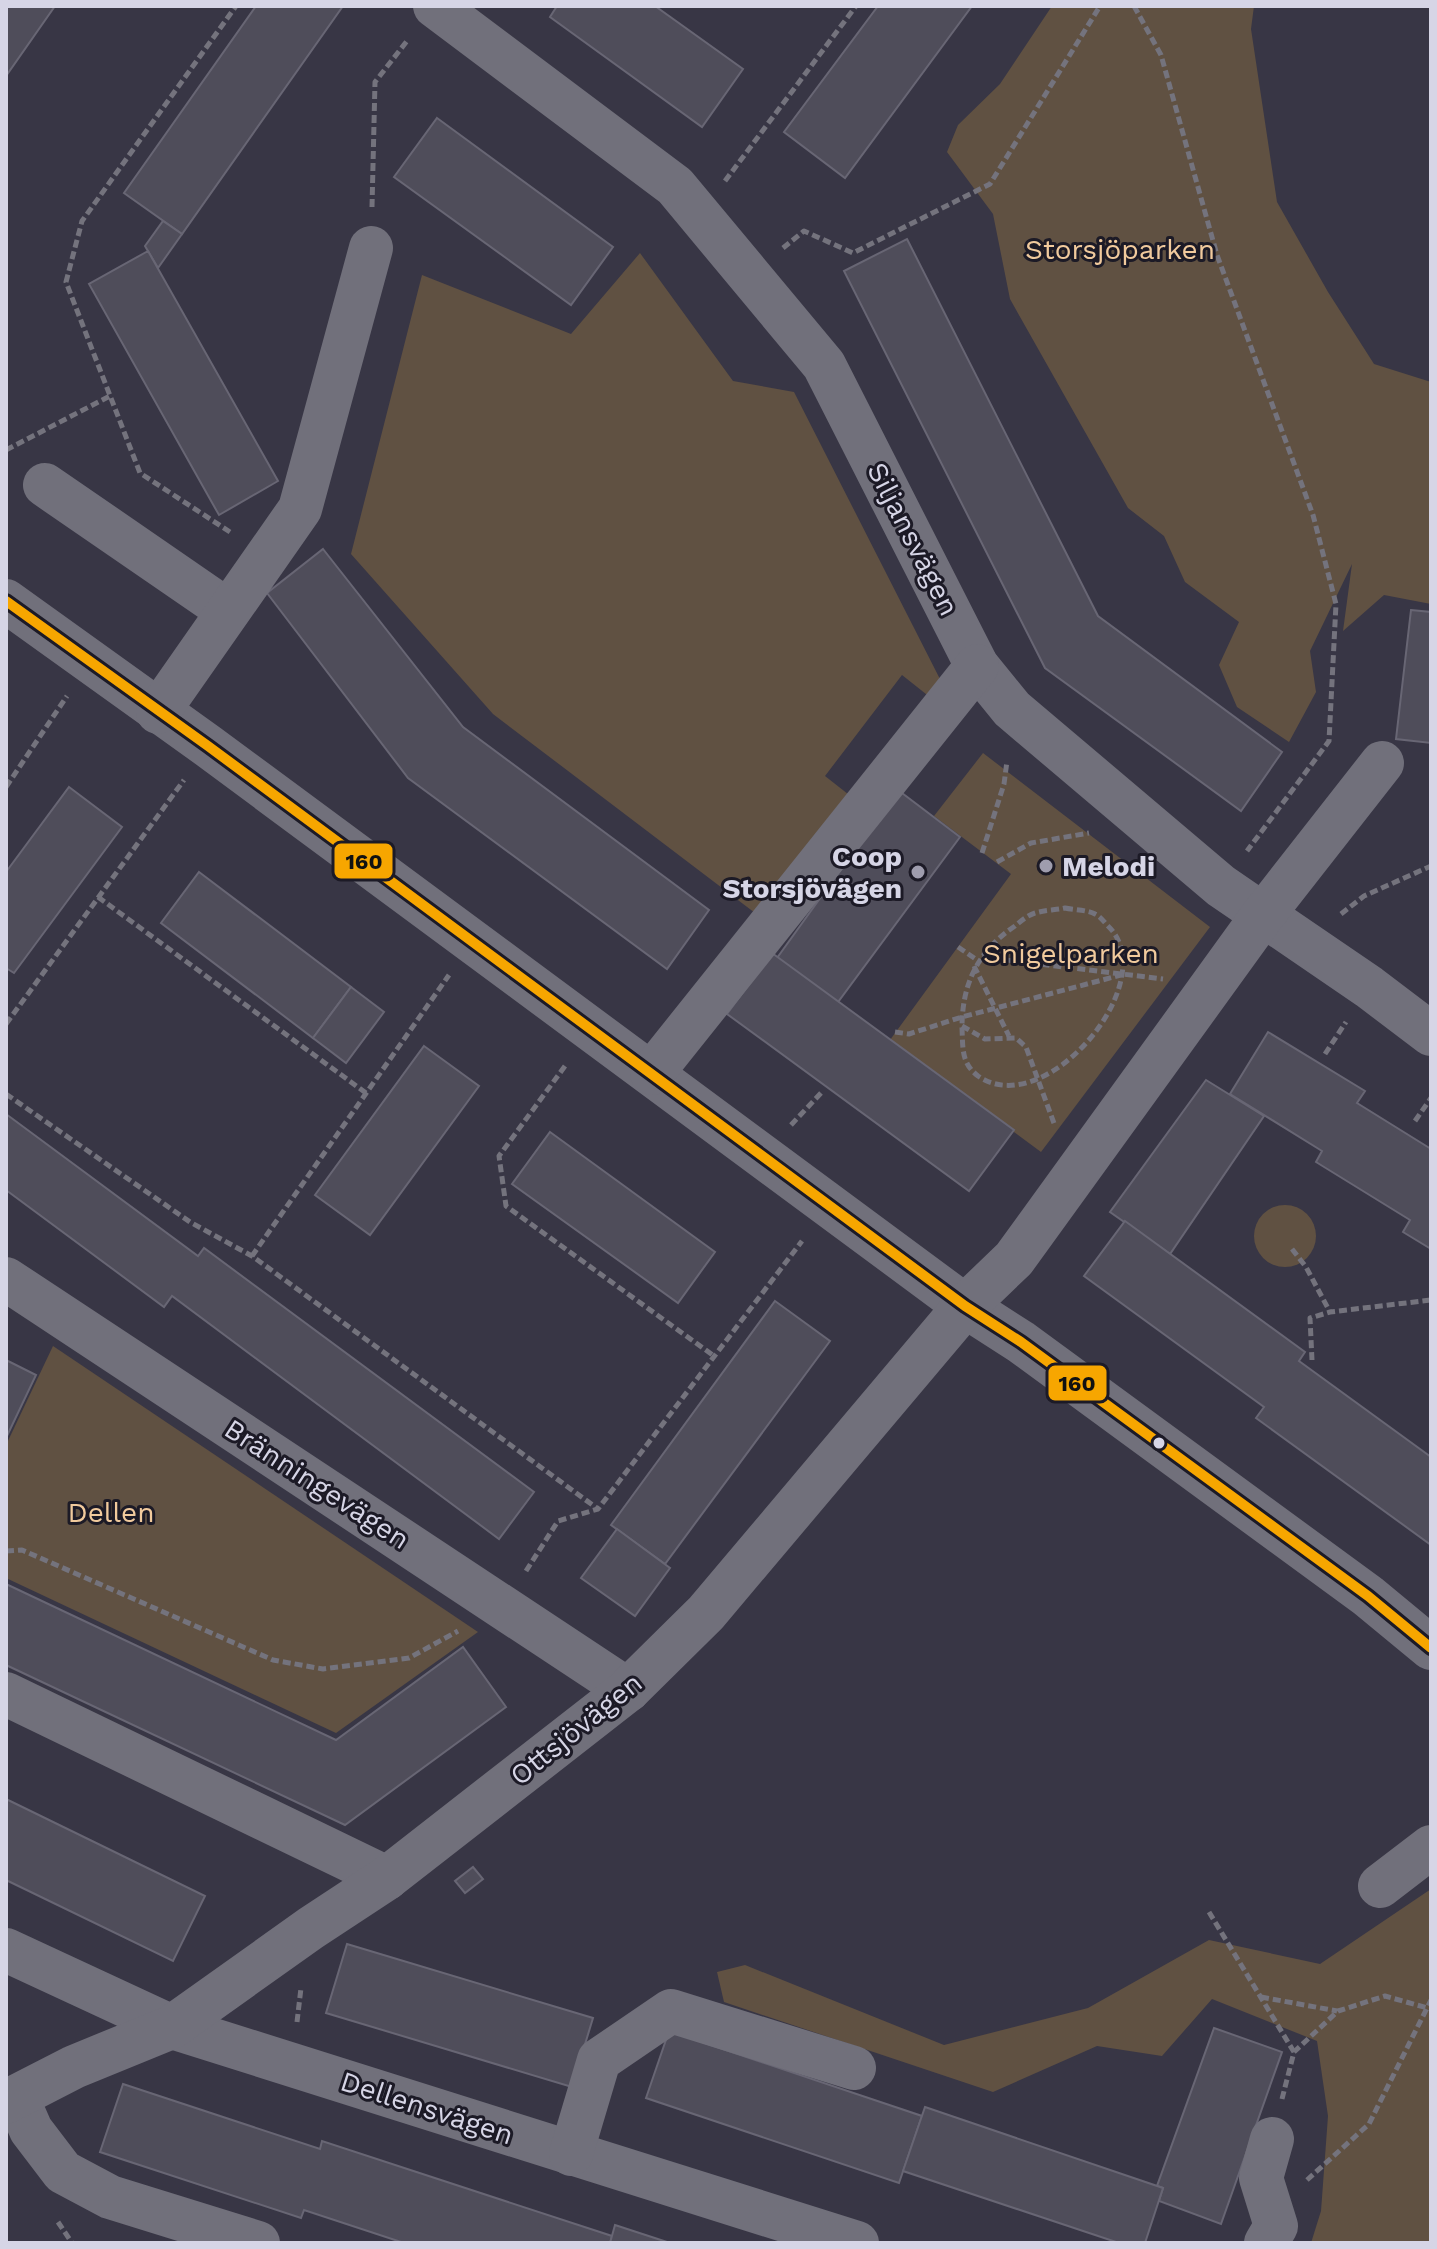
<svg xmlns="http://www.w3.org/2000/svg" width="1437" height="2249" font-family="'Work Sans',sans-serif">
  <rect width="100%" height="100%" fill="#383645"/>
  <g fill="#605142">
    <polygon points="1052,6 1254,6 1251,29 1277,202 1328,292 1374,364 1431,382 1431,604 1384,595 1343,631 1352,564 1310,651 1316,692 1289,742 1237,707 1219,665 1239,622 1185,582 1164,536 1128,508 1010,299 993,214 947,152 958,125 1000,84"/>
    <polygon points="640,253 733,381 794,392 942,683 931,698 902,675 825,776 853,798 759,916 493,714 351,554 422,275 571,334"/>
    <polygon points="983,753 1210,927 1041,1152 890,1040 1011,874 934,816"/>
    <circle cx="1285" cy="1236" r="31"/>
    <polygon points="53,1346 478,1632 336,1733 6,1578 6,1445"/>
    <polygon points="1431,1889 1431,2243 1311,2243 1321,2211 1328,2116 1317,2041 1212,1999 1162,2056 1097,2046 993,2092 724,2002 717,1972 745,1965 944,2045 1088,2008 1209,1940 1320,1964"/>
  </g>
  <g fill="#4f4d5a" stroke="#686674" stroke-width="2">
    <polygon points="6,6 55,6 6,76"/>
    <polygon points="256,6 343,6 182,234 124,193"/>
    <polygon points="557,6 655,6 743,69 702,127 550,17"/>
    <polygon points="878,6 972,6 845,178 784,132"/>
    <polygon points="437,118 613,247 571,305 394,177"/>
    <polygon points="163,221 182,234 158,268 145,246"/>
    <polygon points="907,239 1098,616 1282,752 1241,811 1045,668 844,271"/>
    <polygon points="148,251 278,481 219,515 89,284"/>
    <polygon points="323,549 463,727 709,910 667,969 408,778 267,593"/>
    <polygon points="1411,610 1431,612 1431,743 1396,739"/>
    <polygon points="69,787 122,827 14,973 6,968 6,872"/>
    <polygon points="898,790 960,837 838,1002 777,958"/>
    <polygon points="199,872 351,987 313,1038 161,923"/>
    <polygon points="772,953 1014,1130 969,1191 727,1014"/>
    <polygon points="351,987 384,1012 346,1063 313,1038"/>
    <polygon points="1268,1032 1365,1091 1357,1103 1431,1149 1431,1249 1403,1232 1410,1220 1316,1162 1322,1151 1230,1094"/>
    <polygon points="424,1046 479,1086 370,1235 315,1195"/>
    <polygon points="1206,1080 1264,1116 1170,1254 1110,1212"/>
    <polygon points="6,1114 198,1256 204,1248 534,1492 499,1539 172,1296 164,1307 6,1190"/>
    <polygon points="550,1132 715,1252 678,1303 512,1184"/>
    <polygon points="1125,1221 1305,1352 1299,1361 1431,1457 1431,1545 1256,1418 1264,1407 1084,1276"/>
    <polygon points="775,1301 830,1341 665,1564 611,1525"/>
    <polygon points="6,1360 36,1375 6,1438"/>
    <polygon points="617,1529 670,1568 635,1616 581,1578"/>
    <polygon points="6,1584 336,1740 463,1647 506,1707 345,1825 6,1665"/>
    <polygon points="6,1799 205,1896 173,1961 6,1880"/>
    <polygon points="473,1867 483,1879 465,1893 455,1881"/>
    <polygon points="347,1944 593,2018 572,2087 326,2013"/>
    <polygon points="1214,2028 1282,2052 1221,2224 1159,2201 1163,2188 1157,2186"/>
    <polygon points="669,2031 922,2116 899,2183 646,2098"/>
    <polygon points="123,2084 320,2149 322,2141 612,2236 610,2243 404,2243 304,2210 301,2218 100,2152"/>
    <polygon points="925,2107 1163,2188 1145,2243 1119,2243 903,2171"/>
    <polygon points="615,2225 667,2242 670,2243 610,2243"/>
  </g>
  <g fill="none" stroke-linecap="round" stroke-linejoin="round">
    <g stroke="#74737d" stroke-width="5" stroke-dasharray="8 4" stroke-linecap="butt">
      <polyline points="1134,6 1161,55 1217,255 1313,515 1336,604 1329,741 1247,851"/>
      <polyline points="725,181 856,6"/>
      <polyline points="372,207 375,82 407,41"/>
      <polyline points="783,248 804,231 853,253 990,184 1100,6"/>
      <polyline points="6,450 110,396"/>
      <polyline points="230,532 140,473 66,282 82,221 236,6"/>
      <polyline points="6,787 67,696"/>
      <polyline points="982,853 1004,784 1007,761"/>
      <polyline points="997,862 1031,843 1089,833"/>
      <polyline points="98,897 366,1093"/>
      <path d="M1065 908C1074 910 1088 910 1095 914 1100 916 1105 923 1108 926 1165 981 1045 1123 978 1076 961 1063 963 1048 962 1028 962 983 978 951 1015 926 1021 921 1028 915 1035 913 1045 910 1056 910 1065 908Z"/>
      <polyline points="1341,914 1364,896 1431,866"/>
      <polyline points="958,947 977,960"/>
      <polyline points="982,957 1163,979"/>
      <polyline points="974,966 1009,1036"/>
      <polyline points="6,1024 184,780"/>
      <polyline points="962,1026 985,1039 1016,1038 1026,1047 1055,1126"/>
      <polyline points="895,1032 909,1034 962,1017 1125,974"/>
      <polyline points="1325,1054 1346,1022"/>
      <polyline points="565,1066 499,1156 506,1206 714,1356"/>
      <polyline points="6,1094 190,1222 252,1256 598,1509"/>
      <polyline points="1415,1121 1431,1098"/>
      <polyline points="791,1125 821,1093"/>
      <polyline points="1292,1249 1306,1267 1330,1312"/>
      <polyline points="252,1256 449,975"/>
      <polyline points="1312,1360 1310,1318 1330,1312 1431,1300"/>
      <polyline points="6,1551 22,1550 273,1660 323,1669 409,1658 458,1631"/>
      <polyline points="526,1571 558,1521 598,1509 802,1241"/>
      <polyline points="1209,1912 1294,2052"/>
      <polyline points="1261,1997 1337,2011"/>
      <polyline points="297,2022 301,1988"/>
      <polyline points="1282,2099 1294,2052 1338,2011 1385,1996 1431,2009"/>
      <polyline points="1307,2180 1369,2124 1431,2000"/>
      <polyline points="58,2222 72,2243"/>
    </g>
    <g stroke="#71707b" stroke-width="44">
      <polyline points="435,6 675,186 824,365 977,666 1012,709 1221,886 1369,987 1431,1034"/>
      <polyline points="45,485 228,611"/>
      <polyline points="6,601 208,746 965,1306 1021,1342 1368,1596 1431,1648"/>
      <polyline points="158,712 300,509 371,248"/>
      <polyline points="652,1073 977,666"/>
      <polyline points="6,1279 628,1690"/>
      <polyline points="6,1694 387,1878"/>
      <polyline points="1380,1886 1431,1847"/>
      <polyline points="6,1950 172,2027 857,2243"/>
      <polyline points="17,2098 31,2130 63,2172 110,2197 258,2243"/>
      <polyline points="6,2102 74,2067 172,2027 311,1928 387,1878 628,1690 706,1613 965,1306 1014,1259 1263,915 1382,763"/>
      <polyline points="571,2154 599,2060 671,2011 854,2068"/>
      <polyline points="1266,2243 1276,2226 1261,2178 1272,2139"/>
    </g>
    <g stroke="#1c1a26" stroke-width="16">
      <polyline id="bus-1" points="6,601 208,746 965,1306 1021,1342 1368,1596 1431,1648"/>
    </g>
    <use href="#bus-1" stroke="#f7a600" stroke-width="10"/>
  </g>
  <g fill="#9f9dae" stroke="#1c1a26" stroke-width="3">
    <circle cx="1046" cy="866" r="8"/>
    <circle cx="918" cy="872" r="8"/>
  </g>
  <circle fill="#d6d5e6" stroke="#1c1a26" stroke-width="3" cx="1159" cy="1443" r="7"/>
  <g text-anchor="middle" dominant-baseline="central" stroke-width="6" stroke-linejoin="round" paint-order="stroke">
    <g font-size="28" fill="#f1ca9d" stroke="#1c1a26">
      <text x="1120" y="249">Storsjöparken</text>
      <text x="1071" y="953">Snigelparken</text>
      <text x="111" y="1512">Dellen</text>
    </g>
    <g font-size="28" fill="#d6d5e6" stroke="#1c1a26">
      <text transform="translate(913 539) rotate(63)">Siljansvägen</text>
      <text transform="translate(317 1484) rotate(33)">Bränningevägen</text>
      <text transform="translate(576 1729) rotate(-39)">Ottsjövägen</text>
      <text transform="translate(427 2108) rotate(18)">Dellensvägen</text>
    </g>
    <g font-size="28" font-weight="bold" fill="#d6d5e6" stroke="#1c1a26" text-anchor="end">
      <text x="902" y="856">Coop<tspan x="902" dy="32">Storsjövägen</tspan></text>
      <text x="1062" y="866" text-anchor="start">Melodi</text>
    </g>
  </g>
  <g stroke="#1c1a26" stroke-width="3">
    <rect x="333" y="842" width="61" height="38" rx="8" fill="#f7a600"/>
    <rect x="1047" y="1364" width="61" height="38" rx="8" fill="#f7a600"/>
  </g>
  <g font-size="22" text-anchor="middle" font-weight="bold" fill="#111">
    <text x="364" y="869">160</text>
    <text x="1077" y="1391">160</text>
  </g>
  <rect width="1437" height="2249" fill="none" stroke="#d6d5e6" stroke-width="16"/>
</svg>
